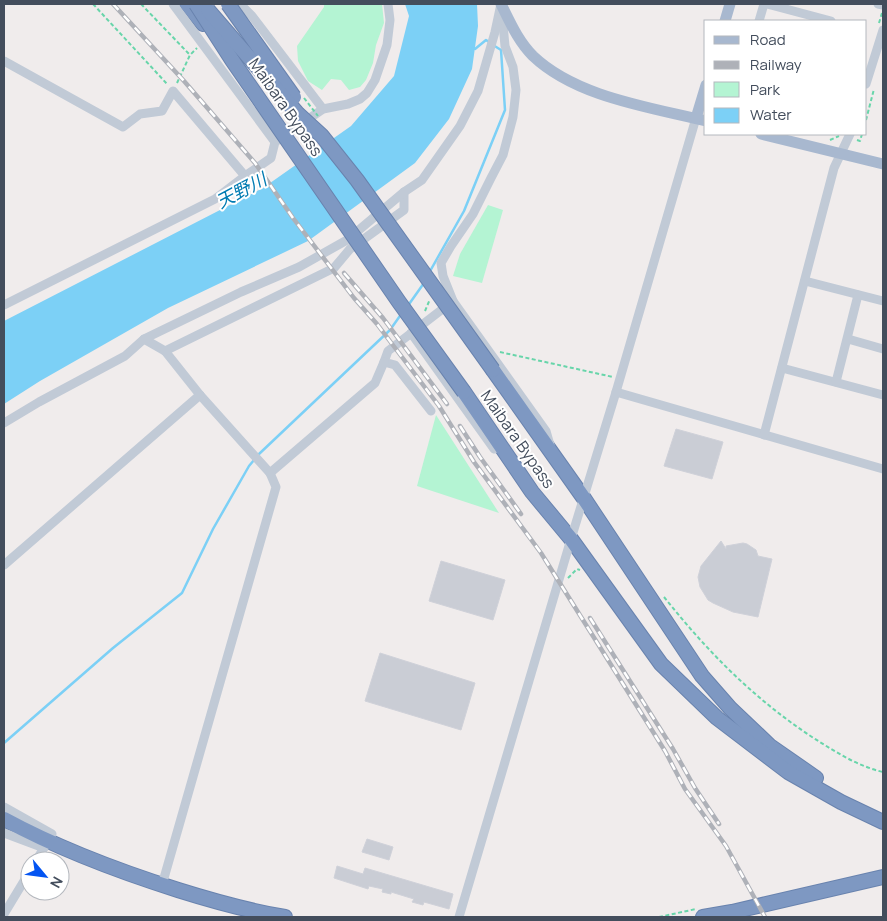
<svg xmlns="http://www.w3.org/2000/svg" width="887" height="921" font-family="Manrope,'Noto Sans JP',sans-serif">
  <rect width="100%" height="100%" fill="#f0ecec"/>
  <g fill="#b4f4d3">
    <polygon points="324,4 382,4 384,23 376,45 373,63 366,80 360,87 349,90 341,80 331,79 322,90 308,81 298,61 297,46 324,7"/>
    <polygon points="488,205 503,210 482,283 453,276 460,254"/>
    <polygon points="436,415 499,513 417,486"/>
  </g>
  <polygon fill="#7cd0f6" points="405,4 477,4 478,26 472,69 449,119 415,163 308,241 168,308 40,381 4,404 4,321 263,188 351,126 394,76 409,16"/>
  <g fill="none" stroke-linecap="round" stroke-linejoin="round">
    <g stroke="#7cd0f6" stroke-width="2.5">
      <polyline points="473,48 475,49 486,40 489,42"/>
      <polyline points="429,273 464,211 505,110 501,50 493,45"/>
      <polyline points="407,307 424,283"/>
      <polyline points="4,743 113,648 182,593 213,529 249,466 259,454 390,330 402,313"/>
    </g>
  </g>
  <g fill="#cacdd5" stroke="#cfd1d9">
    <polygon points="676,429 723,442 712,479 664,466"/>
    <polygon points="721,541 726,549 726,546 743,543 747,544 756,550 758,556 772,559 758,617 733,612 713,603 708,600 700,587 698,577 701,566"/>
    <polygon points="441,561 505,580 493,620 429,601"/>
    <polygon points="380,653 475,683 461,730 365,701"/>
    <polygon points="367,839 393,847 389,860 362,852"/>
    <polygon points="337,866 363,874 365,868 453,894 449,909 424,902 423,905 412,902 414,899 391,892 391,894 382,892 383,889 369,886 368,889 334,878"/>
  </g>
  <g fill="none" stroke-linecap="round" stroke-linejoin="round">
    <g stroke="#6983ae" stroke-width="16">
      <g id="highway">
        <polyline points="187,4 203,24"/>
        <polyline points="493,370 583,497 702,676 730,708 770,746 816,778"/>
        <polyline points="464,392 532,492 571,539 661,664 717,718 788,772 841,802 883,822"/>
        <path d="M4 819C59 849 118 871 178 890 213 901 249 911 285 917"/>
        <polyline points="703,917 732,912 883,877"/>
      </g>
    </g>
    <g stroke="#68d5aa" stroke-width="2" stroke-dasharray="4 2.5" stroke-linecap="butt">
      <polyline points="93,4 168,85"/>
      <polyline points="141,4 190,55"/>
      <polyline points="879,23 882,13"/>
      <polyline points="177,83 190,55 197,48"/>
      <polyline points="866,120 874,89"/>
      <polyline points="830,140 839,136"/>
      <polyline points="857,140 860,141 862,134"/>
      <polyline points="425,311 430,299"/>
      <polyline points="500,352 613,377"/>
      <polyline points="568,578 577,569 580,570"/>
      <path d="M664 597C708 652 753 698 812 737 834 751 857 766 883 772"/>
      <polyline points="659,917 696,909"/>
    </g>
    <g stroke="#c1cad6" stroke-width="9">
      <polyline points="173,4 275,142"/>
      <polyline points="240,4 252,16 323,109"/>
      <polyline points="767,4 831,21"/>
      <polyline points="878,4 883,5"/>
      <polyline points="759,21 764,4"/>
      <polyline points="4,61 123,127 140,114 162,111 173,91 245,176"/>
      <polyline points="866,84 883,30"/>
      <polyline points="805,281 883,301"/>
      <polyline points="453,301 546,431 550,445"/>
      <polyline points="4,305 215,199 245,176 271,158 275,142 323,109 348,104 360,99 367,93 375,80 387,45 390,20 388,4"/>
      <polyline points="411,333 494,449"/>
      <polyline points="144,339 165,351 200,395 270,473 276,487 162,885"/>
      <polyline points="848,339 883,349"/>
      <polyline points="165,351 334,268 350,249 404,210 404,192"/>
      <polyline points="782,368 883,395"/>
      <polyline points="836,382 858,295"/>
      <polyline points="616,392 883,469"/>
      <polyline points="431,411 395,365 384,362 388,351 453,301 443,276 441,263 451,246 473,214 491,178 503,155 513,117 516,90 513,67 505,46 502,14"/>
      <polyline points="4,423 39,402 125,356 144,339 241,292 299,267 347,240 404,192 422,180 460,126 478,91 495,32 501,4"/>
      <polyline points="764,435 834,168 850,134"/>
      <polyline points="270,473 375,383 384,362"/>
      <polyline points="4,565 200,395"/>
      <polyline points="4,807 52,834 36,861"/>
      <polyline points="4,833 44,848"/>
      <polyline points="4,914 30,871"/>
      <polyline points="459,917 571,539 616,392 696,118"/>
    </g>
    <g stroke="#a8b8cf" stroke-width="11">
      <path d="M501 4C510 22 518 41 533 56 576 97 649 107 706 121"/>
      <polyline points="725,21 730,4"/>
      <polyline points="696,118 706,85"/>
      <polyline points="761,134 883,164"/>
    </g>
    <use href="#highway" stroke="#7e98c2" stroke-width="14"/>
    <g stroke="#aeb1b8" stroke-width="4.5">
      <g id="rail">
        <polyline points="113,4 184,81 255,163 293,218 354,298 377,324 439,406 474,462 541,553 665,751 685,789 726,846 765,917"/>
        <polyline points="344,273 383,318 447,404"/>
        <polyline points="460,426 480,457 521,514"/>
        <polyline points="590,618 673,749 695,788 719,824"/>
      </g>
    </g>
    <use href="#rail" stroke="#fff" stroke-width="2.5" stroke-dasharray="8" stroke-linecap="butt"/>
    <g stroke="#6983ae" stroke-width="16" stroke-linecap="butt">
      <g id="highway-bridge">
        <polyline points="196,4 232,60 399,302 464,392"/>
        <polyline points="228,4 294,97"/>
        <polyline points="208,10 298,114 322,136 357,180 493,370"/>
      </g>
    </g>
    <polyline stroke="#68d5aa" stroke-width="2" stroke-dasharray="4 2.5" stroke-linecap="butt" points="304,98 318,116"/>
    <use href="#highway-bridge" stroke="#7e98c2" stroke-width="14"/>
  </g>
  <g text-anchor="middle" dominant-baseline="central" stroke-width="4" stroke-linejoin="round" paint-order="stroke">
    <g font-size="16" fill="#434d5c" stroke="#fff">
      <text transform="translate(286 107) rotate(55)">Maibara Bypass</text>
      <text transform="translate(518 439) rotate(55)">Maibara Bypass</text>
    </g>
    <g font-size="18" font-style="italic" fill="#007bb2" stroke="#fff">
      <text transform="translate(241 190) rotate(-28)">天野川</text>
    </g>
  </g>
  <rect width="887" height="921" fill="none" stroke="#434d5c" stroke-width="10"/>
  <rect x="704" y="20" width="162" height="115" fill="#ffffff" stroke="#b4b8be"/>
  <rect x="714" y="36" width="25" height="8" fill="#a8b8cf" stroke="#b4b8be"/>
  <text x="750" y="45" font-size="15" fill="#434d5c">Road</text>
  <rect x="714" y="61" width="25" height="8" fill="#aeb1b8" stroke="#b4b8be"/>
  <text x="750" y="70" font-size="15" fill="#434d5c">Railway</text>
  <rect x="714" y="82" width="25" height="15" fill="#b4f4d3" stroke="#b4b8be"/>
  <text x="750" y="95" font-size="15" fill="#434d5c">Park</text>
  <rect x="714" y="108" width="25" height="15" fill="#7cd0f6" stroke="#b4b8be"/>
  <text x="750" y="120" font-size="15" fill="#434d5c">Water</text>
  <g transform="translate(45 876) rotate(119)"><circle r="24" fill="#ffffff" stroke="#b4b8be"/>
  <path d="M0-4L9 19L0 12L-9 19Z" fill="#0354f2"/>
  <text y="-8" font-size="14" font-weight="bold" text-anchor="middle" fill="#434d5c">N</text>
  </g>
</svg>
